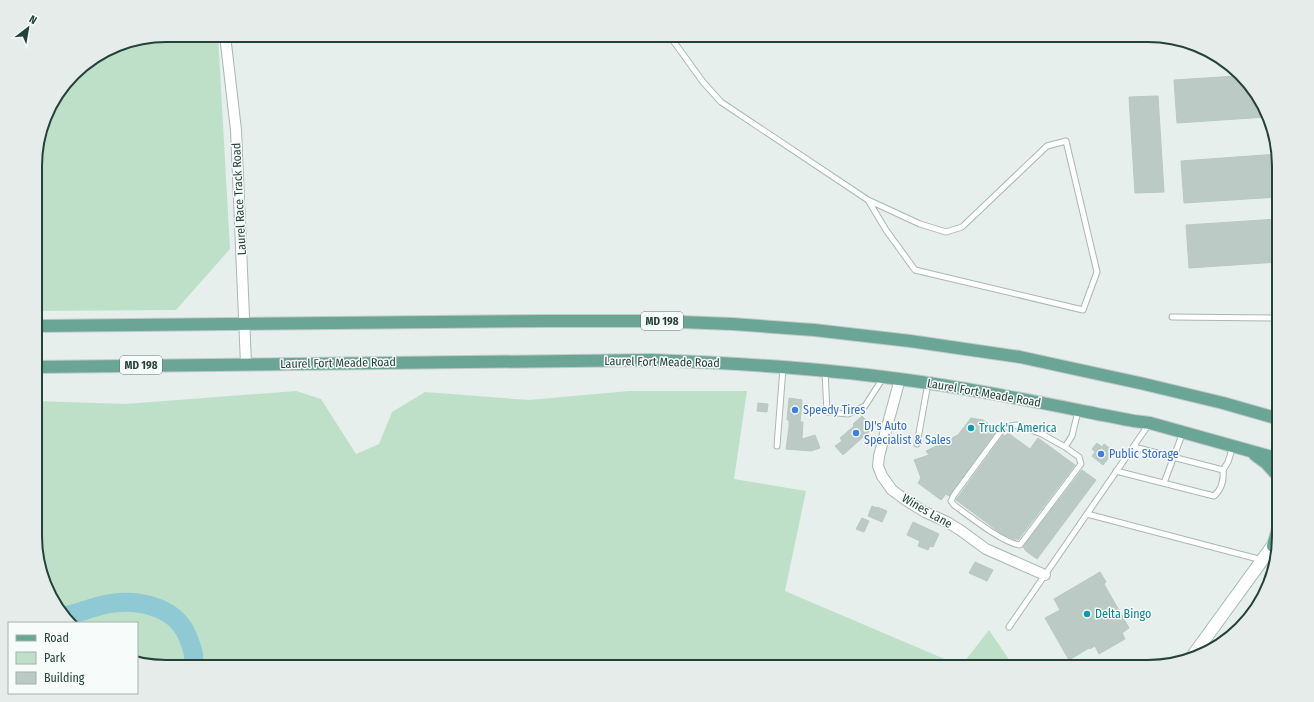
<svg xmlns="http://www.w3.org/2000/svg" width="1314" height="702" font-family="'Fira Sans Condensed',sans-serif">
  <rect width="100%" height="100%" fill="#e6efeb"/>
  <g fill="#bfe0c8">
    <polygon points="166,35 218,35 230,249 176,310 36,311 35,157 49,108 79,68 116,45"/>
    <polygon points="296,391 321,399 356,454 379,444 392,412 425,392 529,400 629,391 747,391 734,479 806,491 785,591 961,666 989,630 1014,667 166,667 137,660 137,623 73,623 57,609 36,554 36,401 125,404"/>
  </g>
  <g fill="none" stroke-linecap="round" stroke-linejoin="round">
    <path stroke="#8ec9d4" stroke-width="19" d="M65 616C79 613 93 607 107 604 135 599 174 605 187 635 191 645 196 656 193 667"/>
  </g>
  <g fill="#bbcac4" stroke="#b8c9c2">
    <polygon points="1237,76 1257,93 1266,117 1177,123 1174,80"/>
    <polygon points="1158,96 1164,192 1135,193 1129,97"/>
    <polygon points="1278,154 1278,197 1184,203 1181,161"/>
    <polygon points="1278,219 1278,262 1189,268 1186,225"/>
    <polygon points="789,398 802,400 800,422 803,422 802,439 815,435 820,448 811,451 786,449 789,427 789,420 787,420"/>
    <polygon points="758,403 768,404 767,412 757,411"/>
    <polygon points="862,416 873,428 843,455 835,446 842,441 840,438 854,426 853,424"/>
    <polygon points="971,418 983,420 997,430 949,496 946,494 941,500 918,483 921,478 914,460 929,455 926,451 958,435"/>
    <polygon points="1008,433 1030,449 1038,438 1075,465 1018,540 1017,539 1014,539 1002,534 956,500 1003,435 1005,436"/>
    <polygon points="1097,443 1102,447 1104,444 1112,450 1109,453 1111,455 1103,465 1092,456 1095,452 1092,449"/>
    <polygon points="1082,470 1096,480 1037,559 1026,551 1023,547"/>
    <polygon points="872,506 877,508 877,507 887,511 882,522 868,516"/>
    <polygon points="862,518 869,521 864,532 856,529"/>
    <polygon points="913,522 939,534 933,547 930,546 928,550 918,546 920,541 907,535"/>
    <polygon points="975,562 993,570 987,581 969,573"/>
    <polygon points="1100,572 1106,582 1104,584 1129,628 1122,633 1125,639 1099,654 1095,646 1090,649 1089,648 1069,660 1045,618 1060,610 1054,599"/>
  </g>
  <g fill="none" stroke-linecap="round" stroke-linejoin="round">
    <g stroke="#a8b8b2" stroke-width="7">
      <g id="lane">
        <polyline points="669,35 703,82 721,102 868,200 920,224 946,232 962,227 1047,146 1066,141 1097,272 1083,310 915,270 886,230 868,200"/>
        <polyline points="1172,317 1278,318"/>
        <polyline points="825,371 827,412 848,414 865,406 883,378"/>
        <polyline points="917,444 928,383"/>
        <polyline points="777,446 783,368"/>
        <path d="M1065 447 1079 457 1081 464 1020 545C1003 543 969 516 954 505L951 501 954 495 1004 427 1017 425 1042 434 1065 447 1072 436 1078 411"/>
        <polyline points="1134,447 1223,470 1228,462 1233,446"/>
        <path d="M1116 471 1214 496C1222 489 1224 481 1223 470"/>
        <polyline points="1164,483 1183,432"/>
        <polyline points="1087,514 1262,560"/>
        <polyline points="1009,627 1149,424"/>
      </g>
    </g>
    <g stroke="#a8b8b2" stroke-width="12">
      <g id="street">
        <polyline points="225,35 236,130 246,364"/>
        <polyline points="900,379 879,456 878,466 882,476 892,490 907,501 925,512 947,522 960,530 986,549 1045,575"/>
      </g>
    </g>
    <g stroke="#a4bbb3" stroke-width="14">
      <polyline id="secondary" points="1194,654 1279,537"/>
    </g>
    <g stroke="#c2cac8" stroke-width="14">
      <g id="primary">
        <polyline points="36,326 546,321 656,321 732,324 814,330 910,341 1020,357 1144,384 1223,403 1279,419"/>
        <path d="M36 367 652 360C735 363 817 368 899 379 978 389 1056 406 1134 421L1150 423 1279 459"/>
        <polyline points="1255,455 1266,463 1279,477"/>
        <polyline points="1273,546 1279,525"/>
      </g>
    </g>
    <use href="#lane" stroke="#fff" stroke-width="5"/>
    <use href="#street" stroke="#fff" stroke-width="10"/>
    <use href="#secondary" stroke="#fff" stroke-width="12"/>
    <use href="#primary" stroke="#6aa596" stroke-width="12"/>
  </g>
  <g fill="#3f7fe0" stroke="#f7fbf9" stroke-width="1.5">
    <circle cx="795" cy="410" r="4"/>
    <circle cx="856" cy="433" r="4"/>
    <circle cx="1101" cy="454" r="4"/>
  </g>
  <g fill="#0f9aa8" stroke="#f7fbf9" stroke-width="1.5">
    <circle cx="971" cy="428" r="4"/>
    <circle cx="1087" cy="614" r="4"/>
  </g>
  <g text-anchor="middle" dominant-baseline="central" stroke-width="3" stroke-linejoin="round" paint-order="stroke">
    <g fill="#f7fbf9" stroke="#637a73" stroke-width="1">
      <rect x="641" y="312" width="42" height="18" rx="3"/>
      <rect x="120" y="356" width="42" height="18" rx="3"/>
    </g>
    <g font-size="11" font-weight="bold" fill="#24423a">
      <text x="662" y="321">MD 198</text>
      <text x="141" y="365">MD 198</text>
    </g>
    <g font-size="12" fill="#24423a" stroke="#f7fbf9">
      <text transform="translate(239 199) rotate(-93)">Laurel Race Track Road</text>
      <text transform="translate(662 362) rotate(1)">Laurel Fort Meade Road</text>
      <text transform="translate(338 363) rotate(-1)">Laurel Fort Meade Road</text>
      <text transform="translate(984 393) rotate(10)">Laurel Fort Meade Road</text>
      <text transform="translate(927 511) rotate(30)">Wines Lane</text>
    </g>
    <g font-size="12" fill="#366cbe" stroke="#f7fbf9" text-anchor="start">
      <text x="803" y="410">Speedy Tires</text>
      <text x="864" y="426">DJ's Auto<tspan x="864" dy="14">Specialist &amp; Sales</tspan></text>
      <text x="1109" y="454">Public Storage</text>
    </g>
    <g font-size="12" fill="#0d838f" stroke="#f7fbf9" text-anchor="start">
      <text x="979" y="428">Truck'n America</text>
      <text x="1095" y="614">Delta Bingo</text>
    </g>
  </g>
  <path d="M0 0H1314V702H0ZM166 42H1148A124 124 0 0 1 1272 166V536A124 124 0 0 1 1148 660H166A124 124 0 0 1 42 536V166A124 124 0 0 1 166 42Z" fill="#e6ecea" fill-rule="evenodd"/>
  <path fill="none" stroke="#24423a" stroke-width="2" d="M166 42H1148A124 124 0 0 1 1272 166V536A124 124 0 0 1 1148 660H166A124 124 0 0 1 42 536V166A124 124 0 0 1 166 42Z"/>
  <rect x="8" y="622" width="130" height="72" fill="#f7fbf9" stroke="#a3b1ad"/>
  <rect x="16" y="635" width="20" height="6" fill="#6aa596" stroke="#a3b1ad"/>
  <text x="44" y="642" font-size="12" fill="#24423a">Road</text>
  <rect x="16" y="652" width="20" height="12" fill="#bfe0c8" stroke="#a3b1ad"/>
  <text x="44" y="662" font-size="12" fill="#24423a">Park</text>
  <rect x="16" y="672" width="20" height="12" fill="#bbcac4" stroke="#a3b1ad"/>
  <text x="44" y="682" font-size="12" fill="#24423a">Building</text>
  <g transform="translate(28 28) rotate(31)" stroke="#f7fbf9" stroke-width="3" paint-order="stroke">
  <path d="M0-3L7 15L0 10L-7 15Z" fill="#24423a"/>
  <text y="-6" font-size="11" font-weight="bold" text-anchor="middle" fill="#24423a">N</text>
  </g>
</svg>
